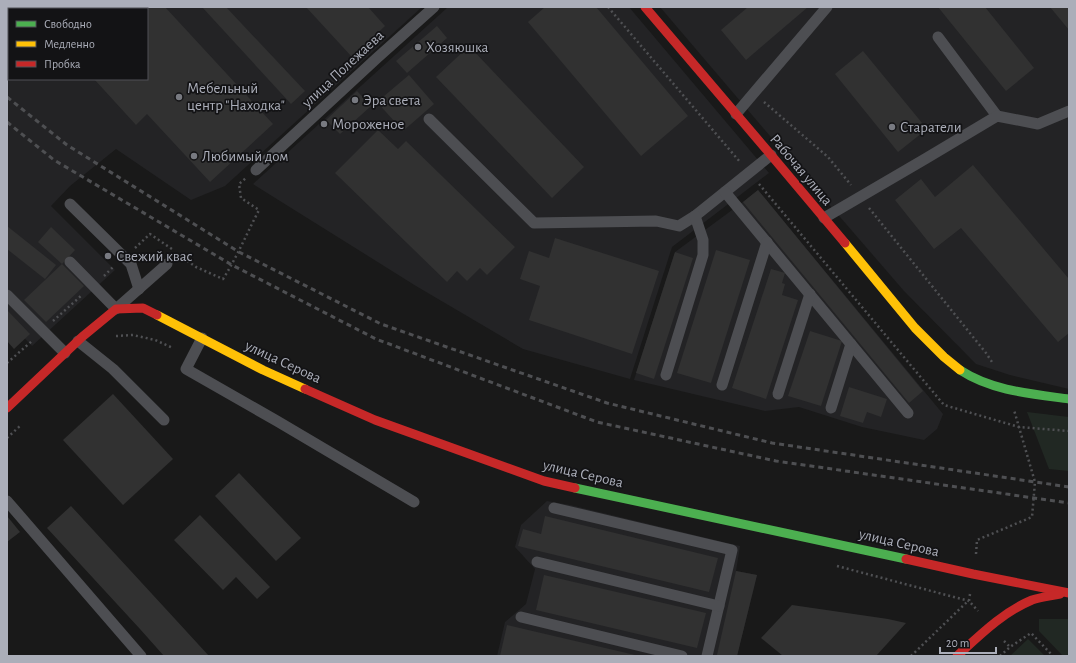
<svg xmlns="http://www.w3.org/2000/svg" width="1076" height="663" font-family="'Alegreya Sans',sans-serif">
  <rect width="100%" height="100%" fill="#191919"/>
  <g fill="#232325" fill-rule="evenodd">
    <path d="M7 7H422L225 186 191 200 116 149 70 186 51 206 115 270 32 346 7 320ZM9 9H147V79H9Z"/>
    <polygon points="448,7 629,7 769,173 672,247 630,379 523,349 416,286 253,184"/>
    <polygon points="660,7 1069,7 1069,389 1010,375 976,364 904,291 764,129"/>
    <polygon points="758,190 943,414 937,429 924,440 862,427 799,407 765,411 634,380 675,252 743,202"/>
    <polygon points="547,501 570,505 740,546 736,571 757,575 737,656 497,656 505,622 526,604 535,569 515,547 521,525"/>
  </g>
  <g fill="#212823">
    <polygon points="1027,412 1069,417 1069,471 1049,469"/>
    <polygon points="1039,619 1069,619 1069,656 1063,656 1039,631"/>
    <polygon points="1028,639 1045,656 1010,656"/>
  </g>
  <g fill="#313131">
    <polygon points="39,7 85,7 83,9 41,9"/>
    <polygon points="127,7 165,7 273,124 210,182 147,114 136,125 94,79 147,79 147,9 125,9"/>
    <polygon points="202,7 226,7 305,91 291,104"/>
    <polygon points="306,7 368,7 385,26 352,57"/>
    <polygon points="545,7 596,7 688,116 641,156 528,22"/>
    <polygon points="748,7 808,7 746,60 721,30"/>
    <polygon points="938,7 985,7 1034,68 1006,91"/>
    <polygon points="1050,7 1069,7 1069,30"/>
    <polygon points="437,26 447,38 407,73 396,61"/>
    <polygon points="469,46 584,167 552,198 436,77"/>
    <polygon points="863,51 927,129 898,152 835,74"/>
    <polygon points="409,75 434,104 403,131 377,102"/>
    <polygon points="357,91 371,106 340,134 326,120"/>
    <polygon points="378,130 398,149 406,141 515,247 487,275 480,268 467,281 457,271 447,282 335,173"/>
    <polygon points="973,165 1069,279 1069,333 1058,342 961,228 934,249 895,200 921,179 935,197"/>
    <polygon points="758,190 923,391 909,403 743,202"/>
    <polygon points="7,226 56,265 45,279 7,249"/>
    <polygon points="51,227 75,250 62,264 38,242"/>
    <polygon points="555,238 659,271 632,354 529,320 540,286 520,279 529,251 549,258"/>
    <polygon points="716,250 750,260 711,383 677,373"/>
    <polygon points="675,252 693,258 654,379 636,373"/>
    <polygon points="62,264 84,286 46,322 24,300"/>
    <polygon points="771,269 785,273 782,283 785,284 782,295 798,300 766,399 732,388"/>
    <polygon points="7,310 30,334 14,349 7,341"/>
    <polygon points="810,331 842,341 821,406 788,396"/>
    <polygon points="849,387 887,399 881,417 867,412 863,423 840,416"/>
    <polygon points="113,394 173,459 123,505 63,440"/>
    <polygon points="239,473 301,538 276,561 215,496"/>
    <polygon points="71,506 164,607 209,656 164,656 140,629 47,528"/>
    <polygon points="200,515 270,587 257,599 236,577 223,590 174,540"/>
    <polygon points="7,516 20,532 7,542"/>
    <polygon points="545,516 718,558 709,592 518,546 523,529 541,534"/>
    <polygon points="736,571 757,575 737,656 719,656 717,655"/>
    <polygon points="544,575 706,613 697,648 536,610"/>
    <polygon points="792,605 888,619 906,623 876,656 783,656 761,638"/>
    <polygon points="507,625 635,655 635,656 500,656"/>
  </g>
  <g fill="none" stroke-linecap="round" stroke-linejoin="round">
    <g stroke="#4f5053" stroke-width="2.5" stroke-dasharray="2 3" stroke-linecap="butt">
      <polyline points="608,7 740,162"/>
      <polyline points="764,102 828,157 851,185"/>
      <polyline points="759,184 944,405 1019,427 1069,431"/>
      <polyline points="869,208 986,353 992,362"/>
      <polyline points="135,248 150,234 172,249"/>
      <path d="M179 255 196 267 223 279C237 257 247 233 259 210L241 198 239 184 246 178"/>
      <polyline points="104,276 113,267"/>
      <polyline points="53,321 82,295"/>
      <polyline points="116,336 133,335 155,340 173,348"/>
      <polyline points="7,363 32,341"/>
      <polyline points="7,438 21,425"/>
      <polyline points="976,554 977,540 1032,517 1035,482 1014,410"/>
      <polyline points="837,566 969,601"/>
      <polyline points="970,594 969,601 978,611"/>
      <polyline points="1004,641 1010,647"/>
      <polyline points="911,656 968,601"/>
      <polyline points="1000,656 1010,647 1031,633 1053,656"/>
    </g>
    <g stroke="#4d4e52" stroke-width="11">
      <polyline points="938,37 997,116"/>
      <polyline points="736,114 827,7"/>
      <polyline points="429,119 534,223 656,221 679,226 695,216 771,155"/>
      <polyline points="256,170 377,58 434,7"/>
      <polyline points="725,192 908,413"/>
      <polyline points="70,204 131,264 139,289"/>
      <polyline points="824,218 925,159 997,116 1038,124 1069,111"/>
      <polyline points="70,262 116,309 167,264"/>
      <polyline points="7,295 65,353"/>
      <polyline points="202,338 186,369 277,421 414,502"/>
      <polyline points="78,341 113,369 164,420"/>
      <polyline points="666,375 703,255 703,240 695,216"/>
      <polyline points="722,385 767,242"/>
      <polyline points="778,394 810,294"/>
      <polyline points="831,408 851,344"/>
      <polyline points="7,501 141,656"/>
      <polyline points="554,508 732,550 707,656"/>
      <polyline points="537,562 719,606"/>
      <polyline points="521,617 682,656"/>
    </g>
    <g stroke="#4caf50" stroke-width="9">
      <path d="M960 370C992 391 1032 394 1069 399"/>
      <polyline points="575,488 906,559"/>
    </g>
    <g stroke="#ffc107" stroke-width="9">
      <polyline points="845,243 915,328 944,357 960,370"/>
      <polyline points="157,315 263,370 305,389"/>
    </g>
    <g stroke="#c62828" stroke-width="9">
      <polyline points="645,7 771,155 845,243"/>
      <polyline points="305,389 375,420 544,481 575,488"/>
      <polyline points="7,408 82,337 116,309 143,308 157,315"/>
      <polyline points="906,559 973,574 1069,593"/>
      <path d="M957 656C980 635 1003 612 1032 600 1041 597 1051 596 1060 594"/>
    </g>
    <g stroke="#4e4f52" stroke-width="3" stroke-dasharray="5 4" stroke-linecap="butt">
      <polyline points="7,97 67,145 239,252 381,324 607,403 772,443 1069,487"/>
      <polyline points="7,122 54,160 232,265 376,339 597,422 776,461 1069,503"/>
    </g>
  </g>
  <g fill="#787a81" stroke="#131315" stroke-width="1.5">
    <circle cx="418" cy="47" r="4"/>
    <circle cx="179" cy="97" r="4"/>
    <circle cx="355" cy="100" r="4"/>
    <circle cx="324" cy="124" r="4"/>
    <circle cx="892" cy="127" r="4"/>
    <circle cx="194" cy="156" r="4"/>
    <circle cx="108" cy="256" r="4"/>
  </g>
  <g text-anchor="middle" dominant-baseline="central" stroke-width="3.5" stroke-linejoin="round" paint-order="stroke">
    <g font-size="15" fill="#abaeb9" stroke="#131315" text-anchor="start">
      <text x="426" y="47">Хозяюшка</text>
      <text x="187" y="88">Мебельный<tspan x="187" dy="17">центр "Находка"</tspan></text>
      <text x="363" y="100">Эра света</text>
      <text x="332" y="124">Мороженое</text>
      <text x="900" y="127">Старатели</text>
      <text x="202" y="156">Любимый дом</text>
      <text x="116" y="256">Свежий квас</text>
    </g>
    <g font-size="15" fill="#abaeb9" stroke="#131315">
      <text transform="translate(343 69) rotate(-43)">улица Полежаева</text>
      <text transform="translate(801 170) rotate(50)">Рабочая улица</text>
      <text transform="translate(283 362) rotate(25)">улица Серова</text>
      <text transform="translate(583 474) rotate(13)">улица Серова</text>
      <text transform="translate(899 543) rotate(13)">улица Серова</text>
    </g>
  </g>
  <rect width="1076" height="663" fill="none" stroke="#abaeb9" stroke-width="16"/>
  <rect x="8" y="8" width="140" height="72" fill="#131315" stroke="#505157"/>
  <rect x="16" y="21" width="20" height="6" fill="#4caf50" stroke="#505157"/>
  <text x="44" y="28" font-size="12" fill="#abaeb9">Свободно</text>
  <rect x="16" y="41" width="20" height="6" fill="#ffc107" stroke="#505157"/>
  <text x="44" y="48" font-size="12" fill="#abaeb9">Медленно</text>
  <rect x="16" y="61" width="20" height="6" fill="#c62828" stroke="#505157"/>
  <text x="44" y="68" font-size="12" fill="#abaeb9">Пробка</text>
  <path d="M940 647v6h56v-6" fill="none" stroke="#abaeb9" stroke-width="2"/>
  <text x="946" y="647" font-size="12" fill="#abaeb9" stroke="#131315" stroke-width="3" paint-order="stroke">20 m</text>
</svg>
